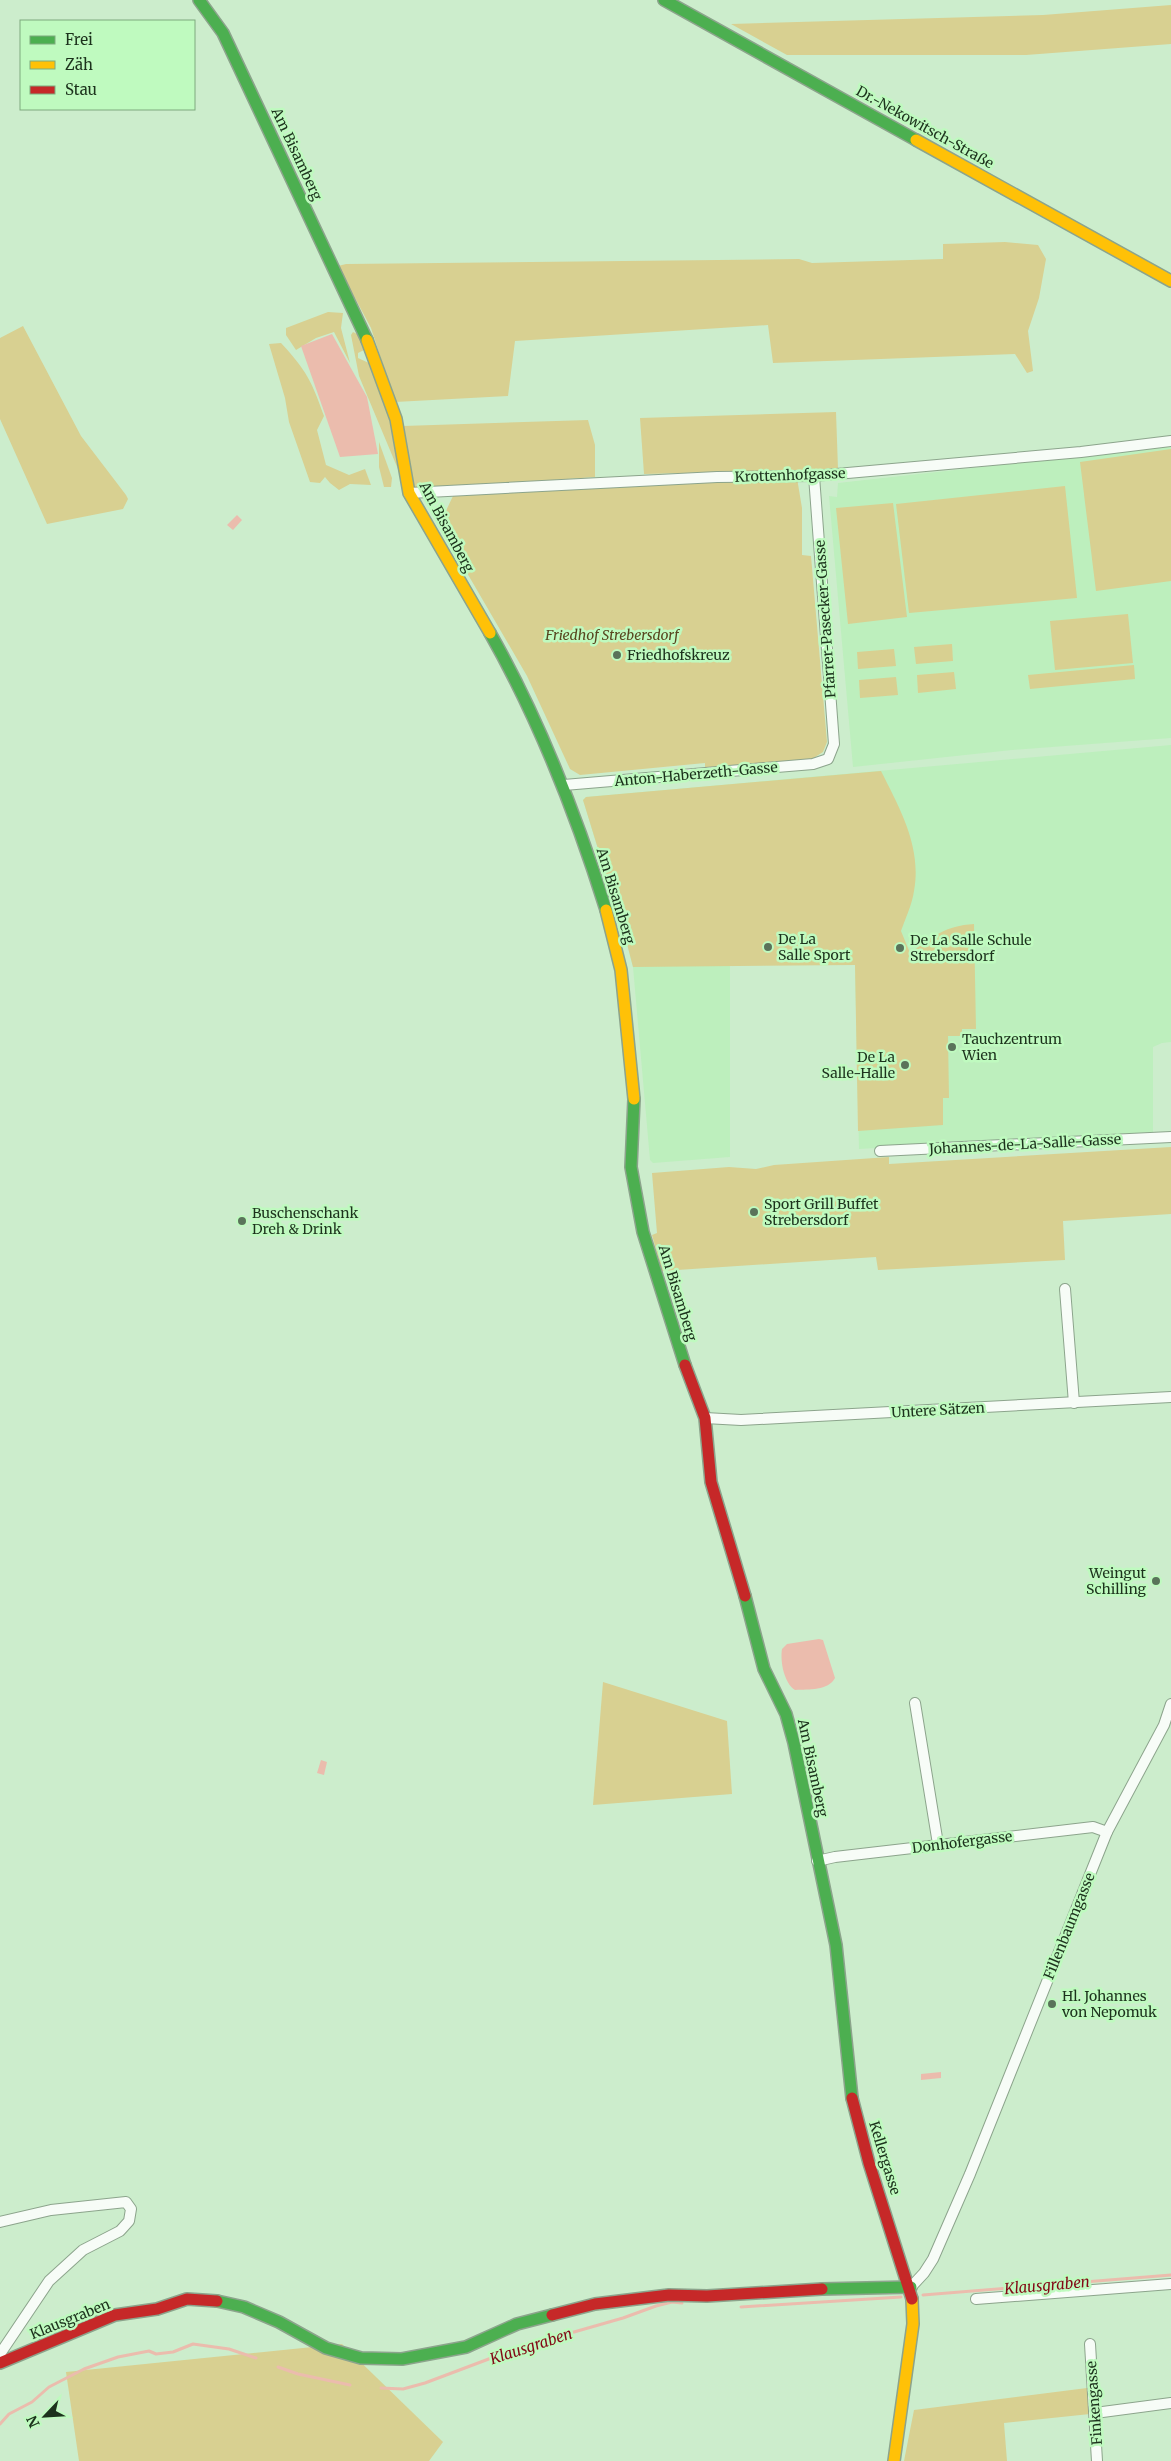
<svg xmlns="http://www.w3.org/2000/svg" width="1171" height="2461" font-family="Merriweather,serif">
  <rect width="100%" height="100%" fill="#ccedcc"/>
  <g fill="#bdefbd">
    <polygon points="1171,446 1171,738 1012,750 853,767 829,496 837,497 838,483"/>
    <polygon points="1171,745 1171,1042 1162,1043 1153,1047 1153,1132 859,1149 855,965 730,965 730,1157 653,1163 650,1160 633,967 626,940 583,800 586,797"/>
  </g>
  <g fill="#d8d091">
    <polygon points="1171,5 1171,44 1026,55 787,55 731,24 1043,15"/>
    <polygon points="1005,242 1038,245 1046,259 1039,298 1028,331 1033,371 1027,373 1015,354 773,363 768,325 515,341 508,396 395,402 371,328 338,266 346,264 799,259 812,263 943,259 943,244"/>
    <polygon points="328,312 343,313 341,328 350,363 334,332 316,338 296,350 286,335 286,328"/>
    <polygon points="23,326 81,436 126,495 128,499 123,509 47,524 0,419 0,338"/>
    <polygon points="353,332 361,336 364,350 358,353 358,358 371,364 395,428 400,474 359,376 351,335"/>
    <path d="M281 343C307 371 312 382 324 416L317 430 326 465 349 475 365 469 371 485 350 484 339 490 330 483 325 477 320 483 310 482 289 422 285 398 269 344Z"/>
    <polygon points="836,412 838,469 644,474 640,418"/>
    <polygon points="588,420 595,445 595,477 415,490 403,426"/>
    <polygon points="379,442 392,478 391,487 384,487 379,467"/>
    <polygon points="1171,449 1171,581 1096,591 1080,462"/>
    <polygon points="797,478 802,508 802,555 811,556 827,742 823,752 812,759 705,769 705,763 580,775 570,769 527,676 456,554 443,517 453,496"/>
    <polygon points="1065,486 1077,598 909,613 896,504"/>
    <polygon points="893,503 907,617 848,624 836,508"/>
    <polygon points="1128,614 1133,663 1055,670 1050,621"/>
    <polygon points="952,644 953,661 916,664 914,647"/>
    <polygon points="894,649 896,666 858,669 857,652"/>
    <polygon points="1134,665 1135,679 1030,689 1028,675"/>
    <polygon points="954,672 956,689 918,693 917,675"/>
    <polygon points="896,677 898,695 860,698 859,680"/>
    <path d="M881 771C900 809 922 847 914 891 912 905 905 919 901 931L910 953C933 936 945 926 974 924L976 1029H962V1036H948L949 1098H943V1125L858 1131 855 965 633 967 626 940 583 800 586 797Z"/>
    <polygon points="1171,1147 1171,1214 1063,1221 1065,1260 878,1270 876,1257 662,1271 652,1235 657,1233 652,1173 729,1167 756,1169 774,1165 889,1157 889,1164"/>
    <polygon points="603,1682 727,1721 732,1794 593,1805"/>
    <polygon points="342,2344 443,2442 429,2461 79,2461 66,2372"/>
    <polygon points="1087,2388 1090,2414 1004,2423 1007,2461 904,2461 914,2410"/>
  </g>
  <g fill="#ebbcad">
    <polygon points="332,334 367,397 378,454 340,457 301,346"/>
    <polygon points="237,515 242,520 233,530 227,525"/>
    <path d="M819 1639 823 1640 835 1678C828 1691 809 1689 795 1690 784 1683 780 1661 782 1649L787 1644Z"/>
    <polygon points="321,1760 327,1762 324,1775 317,1773"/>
    <polygon points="941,2072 941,2078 921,2080 921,2074"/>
  </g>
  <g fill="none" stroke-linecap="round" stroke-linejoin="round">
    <g stroke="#ebbcad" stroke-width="3">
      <polyline points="923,2295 1171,2275"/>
      <polyline points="741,2307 901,2297"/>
      <polyline points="278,2367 298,2374 350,2385"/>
      <polyline points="381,2388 403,2389 425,2383 502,2354 530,2348 553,2338 623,2318 656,2306 672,2302 682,2303"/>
      <polyline points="0,2424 9,2414 32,2402 49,2387 84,2369 118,2357 149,2351 156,2354 173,2352 193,2344 229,2349 256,2358"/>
    </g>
    <g stroke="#8ca48c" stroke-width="12">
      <g id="street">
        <polyline points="409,493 717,477 814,476 1081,452 1171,441"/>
        <polyline points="564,785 813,764 828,759 834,744 814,476"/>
        <polyline points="880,1151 1171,1137"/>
        <polyline points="1065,1289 1074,1403"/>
        <polyline points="705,1418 741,1420 1171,1397"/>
        <polyline points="915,1703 938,1844"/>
        <polyline points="817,1861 835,1857 1093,1827 1107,1832"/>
        <polyline points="0,2222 51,2210 126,2202 131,2209 129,2221 120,2231 83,2250 49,2281 0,2354"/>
        <polyline points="911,2287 924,2273 933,2259 970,2174 1107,1832 1164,1725 1171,1704"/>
        <polyline points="976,2299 1171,2284"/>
        <polyline points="1090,2344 1097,2461"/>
        <polyline points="1095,2413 1171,2403"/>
      </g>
    </g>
    <g stroke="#8ca48c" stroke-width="14">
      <g id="fast">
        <polyline points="199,0 223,33 367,340"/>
        <polyline points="664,0 916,140"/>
        <path d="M490 633C540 721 576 814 606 910"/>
        <polyline points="634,1099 631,1167 643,1232 685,1365"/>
        <polyline points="745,1596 764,1669 786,1714 794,1743 836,1945 852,2098"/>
        <polyline points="822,2289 911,2287"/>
        <polyline points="217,2301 244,2307 279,2322 326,2348 361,2358 402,2359 466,2347 517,2324 552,2315"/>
      </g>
    </g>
    <g stroke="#8ca48c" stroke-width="14">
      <g id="slow">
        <polyline points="916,140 1171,281"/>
        <polyline points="367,340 396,419 409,493 490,633"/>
        <polyline points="606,910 621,970 634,1099"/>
        <polyline points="894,2461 913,2324 912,2299"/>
      </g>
    </g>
    <g stroke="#8ca48c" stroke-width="14">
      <g id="jam">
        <polyline points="685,1365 705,1418 711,1482 745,1596"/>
        <polyline points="852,2098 869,2163 912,2299"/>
        <polyline points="552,2315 595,2304 669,2295 707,2296 822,2289"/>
        <polyline points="0,2363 115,2315 157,2309 187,2299 217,2301"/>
      </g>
    </g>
    <use href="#street" stroke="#f7fcf7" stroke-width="10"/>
    <use href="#fast" stroke="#4caf50" stroke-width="11"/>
    <use href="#slow" stroke="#ffc107" stroke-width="11"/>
    <use href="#jam" stroke="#c62828" stroke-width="11"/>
  </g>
  <g fill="#5a735a" stroke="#bffabf" stroke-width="2">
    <circle cx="617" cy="655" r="5"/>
    <circle cx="768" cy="947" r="5"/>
    <circle cx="900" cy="948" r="5"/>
    <circle cx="952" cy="1047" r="5"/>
    <circle cx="905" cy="1065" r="5"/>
    <circle cx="754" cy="1212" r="5"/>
    <circle cx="242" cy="1221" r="5"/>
    <circle cx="1156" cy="1581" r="5"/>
    <circle cx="1052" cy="2004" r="5"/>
  </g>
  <g text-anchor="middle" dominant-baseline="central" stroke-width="5" stroke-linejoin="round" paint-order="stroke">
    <g font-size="14" fill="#1c321c" stroke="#bffabf">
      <text transform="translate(925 127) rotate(29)">Dr.-Nekowitsch-Straße</text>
      <text transform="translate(297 154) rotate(65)">Am Bisamberg</text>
      <text transform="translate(790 475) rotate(-2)">Krottenhofgasse</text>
      <text transform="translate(447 527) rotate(62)">Am Bisamberg</text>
      <text transform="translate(825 619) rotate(-94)">Pfarrer-Pasecker-Gasse</text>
      <text transform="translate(696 774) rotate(-5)">Anton-Haberzeth-Gasse</text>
      <text transform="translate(616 896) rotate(73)">Am Bisamberg</text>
      <text transform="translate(1025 1144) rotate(-3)">Johannes-de-La-Salle-Gasse</text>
      <text transform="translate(678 1293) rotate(73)">Am Bisamberg</text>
      <text transform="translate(938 1410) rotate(-3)">Untere Sätzen</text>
      <text transform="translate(813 1768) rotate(78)">Am Bisamberg</text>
      <text transform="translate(962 1842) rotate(-7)">Donhofergasse</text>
      <text transform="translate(1069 1926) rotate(-68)">Fillenbaumgasse</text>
      <text transform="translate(885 2158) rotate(73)">Kellergasse</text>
      <text transform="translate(70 2319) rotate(-22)">Klausgraben</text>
      <text transform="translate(1094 2403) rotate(-94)">Finkengasse</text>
    </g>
    <g font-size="14" font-style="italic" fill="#58461f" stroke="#bffabf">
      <text x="612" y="635">Friedhof Strebersdorf</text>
    </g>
    <g font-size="14" fill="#1c321c" stroke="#bffabf" text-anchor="start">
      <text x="627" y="655">Friedhofskreuz</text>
      <text x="778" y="939">De La<tspan x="778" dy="16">Salle Sport</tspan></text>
      <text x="910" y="940">De La Salle Schule<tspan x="910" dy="16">Strebersdorf</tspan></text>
      <text x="962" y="1039">Tauchzentrum<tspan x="962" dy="16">Wien</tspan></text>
      <text x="895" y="1057" text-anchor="end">De La<tspan x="895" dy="16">Salle-Halle</tspan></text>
      <text x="764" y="1204">Sport Grill Buffet<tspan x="764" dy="16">Strebersdorf</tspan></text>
      <text x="252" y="1213">Buschenschank<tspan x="252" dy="16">Dreh &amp; Drink</tspan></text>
      <text x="1146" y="1573" text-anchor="end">Weingut<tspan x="1146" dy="16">Schilling</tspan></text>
      <text x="1062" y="1996">Hl. Johannes<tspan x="1062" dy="16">von Nepomuk</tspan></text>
    </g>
    <g font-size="15" font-style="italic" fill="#820915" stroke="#bffabf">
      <text transform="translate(1047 2285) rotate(-5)">Klausgraben</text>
      <text transform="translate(531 2346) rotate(-18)">Klausgraben</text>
    </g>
  </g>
  <rect x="20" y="20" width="175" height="90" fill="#bffabf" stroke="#7eaa7e"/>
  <rect x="30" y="36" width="25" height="8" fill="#4caf50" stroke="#7eaa7e"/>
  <text x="65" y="45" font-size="15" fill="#1c321c">Frei</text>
  <rect x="30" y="61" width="25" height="8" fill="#ffc107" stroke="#7eaa7e"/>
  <text x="65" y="70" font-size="15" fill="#1c321c">Zäh</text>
  <rect x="30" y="86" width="25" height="8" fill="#c62828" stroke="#7eaa7e"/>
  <text x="65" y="95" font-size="15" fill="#1c321c">Stau</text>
  <g transform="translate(45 2416) rotate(245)" stroke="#bffabf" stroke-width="4" paint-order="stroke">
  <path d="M0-4L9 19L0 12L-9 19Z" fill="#1c321c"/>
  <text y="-8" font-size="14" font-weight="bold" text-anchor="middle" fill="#1c321c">N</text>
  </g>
</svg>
